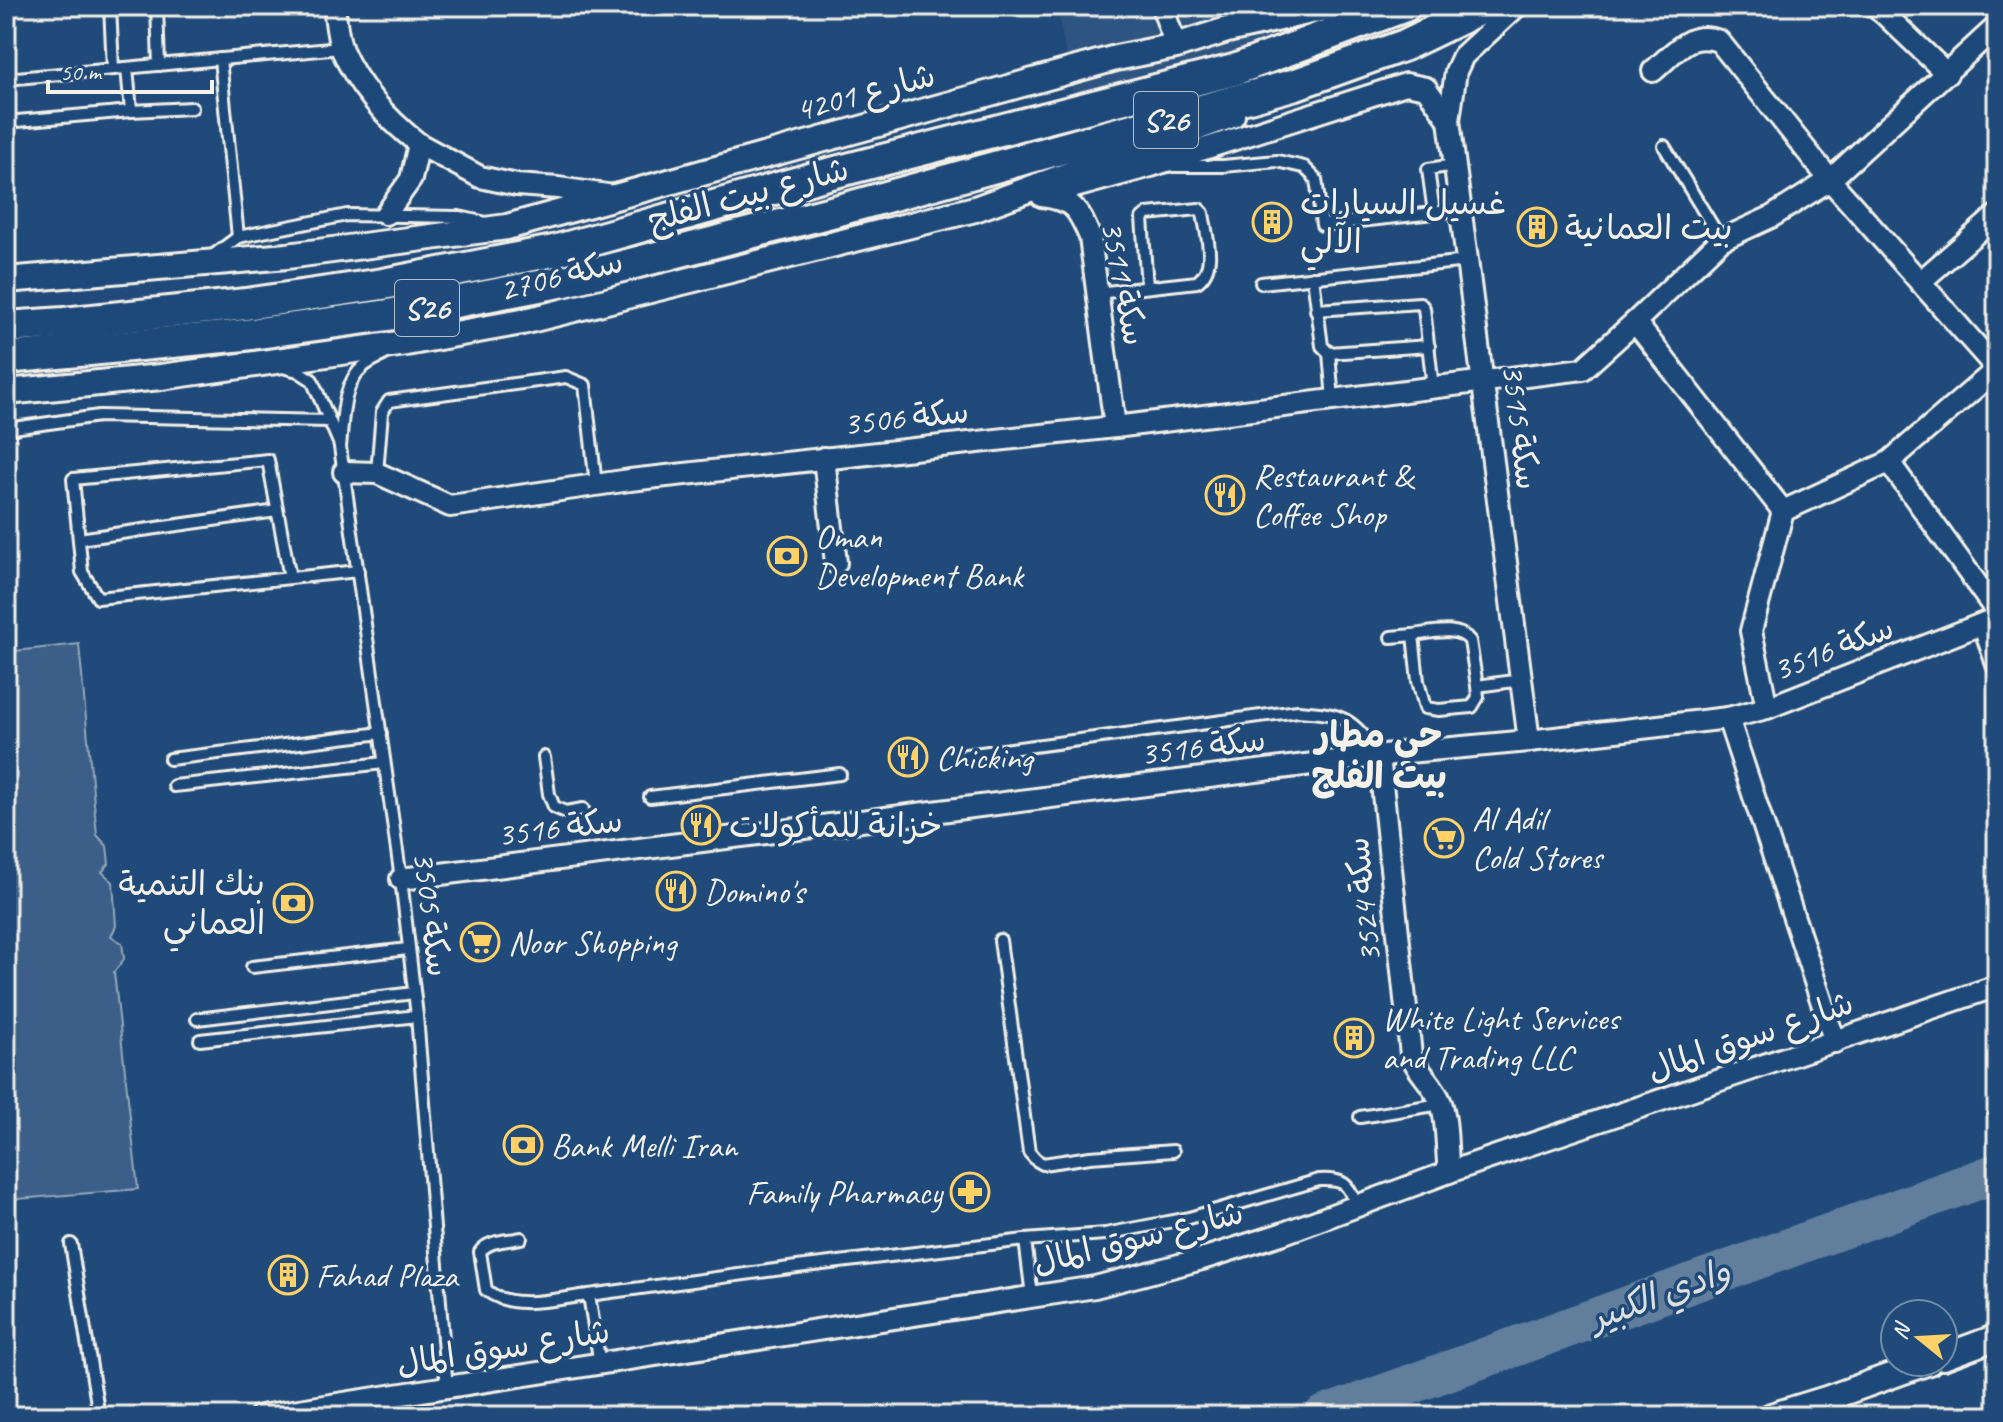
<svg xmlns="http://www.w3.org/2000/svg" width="2003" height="1422" font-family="Caveat,'Playpen Sans Arabic',sans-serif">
  <rect width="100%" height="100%" fill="#1f4a7a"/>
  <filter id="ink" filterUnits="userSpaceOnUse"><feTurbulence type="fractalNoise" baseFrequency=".0125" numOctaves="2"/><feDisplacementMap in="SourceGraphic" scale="16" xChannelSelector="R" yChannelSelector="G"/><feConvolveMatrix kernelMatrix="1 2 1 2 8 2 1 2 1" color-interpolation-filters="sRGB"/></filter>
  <g filter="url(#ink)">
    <polygon fill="#2d5581" points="1057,6 1370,6 1305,33 1074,100"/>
    <polygon fill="#3a5f88" stroke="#97a8b8" stroke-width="2" points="79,644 97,835 107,846 109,864 102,872 113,882 116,926 111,936 122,943 124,959 114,972 138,1189 6,1200 6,652"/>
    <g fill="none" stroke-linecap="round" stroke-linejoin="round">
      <polyline stroke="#627e9d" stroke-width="40" points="1323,1416 1997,1173"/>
      <g stroke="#f4f1e8" stroke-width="16">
        <g id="service">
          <polyline points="110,6 113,69"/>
          <polyline points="157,6 159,65"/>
          <polyline points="220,59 238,237"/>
          <polyline points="6,79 341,48"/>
          <polyline points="131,111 192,108"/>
          <polyline points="6,122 131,111 127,68"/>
          <polyline points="1664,146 1721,240"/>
          <polyline points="1173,166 1223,166 1277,161 1304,167 1316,179 1322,225 1434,213 1428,169 1455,165"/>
          <polyline points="1434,213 1461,209"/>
          <polyline points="211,257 238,237 347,215 459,217 482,222"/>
          <polyline points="1313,277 1322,346 1329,353 1429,346"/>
          <polyline points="1261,283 1467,261"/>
          <path d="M1097 293 1197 282C1218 267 1206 235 1203 213L1199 209 1147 214 1142 218 1147 287"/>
          <polyline points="1316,310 1420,303 1424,308 1433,388"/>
          <path d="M387 353C380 357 370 361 364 366 341 384 343 422 340 447L401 879 417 1016 447 1389"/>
          <polyline points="1329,353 1333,400"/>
          <polyline points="286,368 298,371 312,380 340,445"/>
          <polyline points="6,429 99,416 329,421"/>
          <polyline points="377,473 382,412 389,401 566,377 585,385 596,485"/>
          <polyline points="79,539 277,511"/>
          <polyline points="290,578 268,460 73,479 82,572 98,598 358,571"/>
          <polyline points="1391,637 1413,635"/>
          <path d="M1477 686 1470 641C1458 625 1431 633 1413 635L1418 681 1425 708 1439 710 1472 707 1478 697 1477 686 1521 680"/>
          <path d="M966 755 1298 711C1344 714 1352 718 1379 756"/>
          <polyline points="544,757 549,794 554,807 566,812 583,809"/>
          <polyline points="170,759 381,733"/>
          <polyline points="174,786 384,763"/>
          <polyline points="650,797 840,774"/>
          <polyline points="1000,940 1029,1152 1036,1160 1043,1164 1090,1157 1173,1151"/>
          <polyline points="252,967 408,949"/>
          <polyline points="197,1019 414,993"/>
          <polyline points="200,1040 417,1016"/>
          <polyline points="1360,1117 1441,1104"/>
          <path d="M521 1238C508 1241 488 1240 480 1252L486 1290C512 1312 558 1298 589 1295"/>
          <polyline points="1025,1240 1032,1296"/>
          <polyline points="71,1244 99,1416"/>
          <path d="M600 1365 589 1295 797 1267 1025 1240 1105 1234 1189 1218 1319 1180C1345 1179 1347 1183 1357 1206"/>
        </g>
      </g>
      <g stroke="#f4f1e8" stroke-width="26">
        <g id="minor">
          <path d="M334 6C336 20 337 37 342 50 359 88 387 119 419 144L411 179 386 214"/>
          <polyline points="1162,6 1176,46"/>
          <polyline points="1517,6 1463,56 1456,71 1449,120 1529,741"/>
          <polyline points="1876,6 1947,74"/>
          <path d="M1653 71C1676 52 1688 30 1719 41L1830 180 1997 369 1889 462"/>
          <polyline points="419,144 480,177 517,185 558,188 614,196"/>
          <polyline points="1042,196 1151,166 1406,84 1426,88 1449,120"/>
          <path d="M1042 196C1074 200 1078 209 1090 237L1115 427"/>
          <polyline points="1920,282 1997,215"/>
          <polyline points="1635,322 1721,240 1771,217 1830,180 1997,26"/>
          <polyline points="824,458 836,563"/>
          <polyline points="344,472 377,473 450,506 630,480 1115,427 1583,369 1635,322 1783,511 1751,631 1767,708"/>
          <polyline points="1783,511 1889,462 1997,612"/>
          <polyline points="1983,624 1997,664"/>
          <polyline points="1728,718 1835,1042"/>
          <path d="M1379 756 1411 1055C1418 1073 1434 1084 1441 1103 1448 1123 1446 1150 1449 1172"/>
          <polyline points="401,879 1408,752 1529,741 1728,718 1767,708 1997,618"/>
          <polyline points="1826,1399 1829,1416"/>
          <polyline points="260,1416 1095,1287 1202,1259 1281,1234 1449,1172 1997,986"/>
        </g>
      </g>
      <g stroke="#f4f1e8" stroke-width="30">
        <g id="tertiary">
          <polyline points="6,280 287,256 507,227 1116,58 1176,46 1227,30 1333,6"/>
          <polyline points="6,392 161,377 406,343 522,322 975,209 1232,115"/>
          <polyline points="1943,1357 1997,1337"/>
          <polyline points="1771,1416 1826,1399 1929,1362"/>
        </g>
      </g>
      <g stroke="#f4f1e8" stroke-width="36">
        <g id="primary">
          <polyline points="6,327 64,323 246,304 383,284 554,251 824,175 1234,70 1405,6"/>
          <polyline points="6,358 244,335 388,315 565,281 839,210 1296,84 1405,45 1486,6"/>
        </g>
      </g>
      <use href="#service" stroke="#1f4a7a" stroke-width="10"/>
      <use href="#minor" stroke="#1f4a7a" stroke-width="20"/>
      <use href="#tertiary" stroke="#1f4a7a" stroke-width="24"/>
      <use href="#primary" stroke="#1f4a7a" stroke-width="30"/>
    </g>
  </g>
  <defs>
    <g id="building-ring" transform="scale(2)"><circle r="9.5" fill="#1f4a7a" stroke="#ffd166" stroke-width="1.5"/><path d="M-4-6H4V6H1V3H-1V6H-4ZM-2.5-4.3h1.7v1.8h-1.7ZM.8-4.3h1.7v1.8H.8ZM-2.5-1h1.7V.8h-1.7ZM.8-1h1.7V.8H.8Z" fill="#ffd166"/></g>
    <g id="restaurant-ring" transform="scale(2)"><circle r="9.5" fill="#1f4a7a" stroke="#ffd166" stroke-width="1.5"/><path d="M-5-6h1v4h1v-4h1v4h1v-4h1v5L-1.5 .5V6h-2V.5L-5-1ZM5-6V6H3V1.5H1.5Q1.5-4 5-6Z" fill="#ffd166"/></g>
    <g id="bank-ring" transform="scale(2)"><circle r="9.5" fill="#1f4a7a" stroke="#ffd166" stroke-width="1.5"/><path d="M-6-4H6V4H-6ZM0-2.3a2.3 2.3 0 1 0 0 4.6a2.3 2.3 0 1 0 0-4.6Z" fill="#ffd166"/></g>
    <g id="supermarket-ring" transform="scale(2)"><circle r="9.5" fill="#1f4a7a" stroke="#ffd166" stroke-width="1.5"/><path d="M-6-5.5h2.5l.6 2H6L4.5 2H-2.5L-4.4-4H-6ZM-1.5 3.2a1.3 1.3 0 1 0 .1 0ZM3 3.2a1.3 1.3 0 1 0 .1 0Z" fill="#ffd166"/></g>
    <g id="pharmacy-ring" transform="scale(2)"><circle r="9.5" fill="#1f4a7a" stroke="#ffd166" stroke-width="1.5"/><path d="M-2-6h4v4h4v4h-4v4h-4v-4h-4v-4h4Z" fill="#ffd166"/></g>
  </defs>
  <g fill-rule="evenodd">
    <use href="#building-ring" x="1272" y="222"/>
    <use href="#building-ring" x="1537" y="227"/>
    <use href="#restaurant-ring" x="1225" y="495"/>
    <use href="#bank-ring" x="787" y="556"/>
    <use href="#restaurant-ring" x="908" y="757"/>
    <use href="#restaurant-ring" x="701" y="825"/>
    <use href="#supermarket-ring" x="1444" y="838"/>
    <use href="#restaurant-ring" x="676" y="891"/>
    <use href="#bank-ring" x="293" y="903"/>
    <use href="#supermarket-ring" x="480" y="942"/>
    <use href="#building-ring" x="1354" y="1038"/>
    <use href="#bank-ring" x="523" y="1145"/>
    <use href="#pharmacy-ring" x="970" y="1192"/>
    <use href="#building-ring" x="288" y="1275"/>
  </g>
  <g text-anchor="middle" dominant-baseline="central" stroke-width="7" stroke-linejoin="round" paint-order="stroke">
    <g fill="#1f4a7a" stroke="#b4bfc7" stroke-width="2">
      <rect x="1134" y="92" width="64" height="56" rx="6"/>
      <rect x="395" y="280" width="64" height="56" rx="6"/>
    </g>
    <g font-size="32" font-weight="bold" fill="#f4f1e8">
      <text x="1166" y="120">S26</text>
      <text x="427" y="308">S26</text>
    </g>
    <g font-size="34" fill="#f4f1e8" stroke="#1f4a7a">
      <text transform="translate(865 92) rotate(-15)">شارع 4201</text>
      <text transform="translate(748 194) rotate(-15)">شارع بيت الفلج</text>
      <text transform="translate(561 275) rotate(-14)">سكة 2706</text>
      <text transform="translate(1124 283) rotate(79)">سكة 3511</text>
      <text transform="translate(906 417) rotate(-6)">سكة 3506</text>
      <text transform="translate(1521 427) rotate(83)">سكة 3515</text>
      <text transform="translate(1833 648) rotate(-21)">سكة 3516</text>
      <text transform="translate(1203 746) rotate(-7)">سكة 3516</text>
      <text transform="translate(560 827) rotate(-7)">سكة 3516</text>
      <text transform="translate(1363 900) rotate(-96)">سكة 3524</text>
      <text transform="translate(432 914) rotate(83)">سكة 3505</text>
      <text transform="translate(1750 1036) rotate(-19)">شارع سوق المال</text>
      <text transform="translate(1138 1237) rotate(-14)">شارع سوق المال</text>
      <text transform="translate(503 1347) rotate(-9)">شارع سوق المال</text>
    </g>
    <g font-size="34" fill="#f4f1e8" stroke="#1f4a7a" text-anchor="start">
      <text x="1300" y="202">غسيل السيارات<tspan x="1300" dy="39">الآلي</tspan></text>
      <text x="1565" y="227">بيت العمانية</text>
      <text x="1253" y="475">Restaurant &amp;<tspan x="1253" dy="39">Coffee Shop</tspan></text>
      <text x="815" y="536">Oman<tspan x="815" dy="39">Development Bank</tspan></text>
      <text x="936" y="757">Chicking</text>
      <text x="1472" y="818">Al Adil<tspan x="1472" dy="39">Cold Stores</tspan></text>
      <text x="729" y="825">خزانة للمأكولات</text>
      <text x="265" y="883" text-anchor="end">بنك التنمية<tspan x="265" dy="39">العماني</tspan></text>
      <text x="704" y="891">Domino's</text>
      <text x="508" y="942">Noor Shopping</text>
      <text x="1382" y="1018">White Light Services<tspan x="1382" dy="39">and Trading LLC</tspan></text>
      <text x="551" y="1145">Bank Melli Iran</text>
      <text x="942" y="1192" text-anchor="end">Family Pharmacy</text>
      <text x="316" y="1275">Fahad Plaza</text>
    </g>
    <g font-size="36" font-weight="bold" fill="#f4f1e8" stroke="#1f4a7a">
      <text x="1379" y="735">حي مطار<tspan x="1379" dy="41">بيت الفلج</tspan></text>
    </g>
    <g font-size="36" font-style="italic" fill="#dee0dd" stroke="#1f4a7a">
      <text transform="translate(1660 1294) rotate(-20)">وادي الكبير</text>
    </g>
  </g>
  <rect width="2003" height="1422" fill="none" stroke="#1f4a7a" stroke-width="32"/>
  <rect x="16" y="16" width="1971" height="1390" fill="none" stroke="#f4f1e8" stroke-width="3" filter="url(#ink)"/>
  <g transform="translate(1919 1338) rotate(288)"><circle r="38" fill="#1f4a7a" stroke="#748da6" stroke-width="2"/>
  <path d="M0-6L14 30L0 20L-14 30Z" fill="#ffd166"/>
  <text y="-12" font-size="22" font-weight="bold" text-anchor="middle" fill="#f4f1e8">N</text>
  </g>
  <path d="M48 80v12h164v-12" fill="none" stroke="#f4f1e8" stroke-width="4"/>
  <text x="60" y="80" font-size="24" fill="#f4f1e8" stroke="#1f4a7a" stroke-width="6" paint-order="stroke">50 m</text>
</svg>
